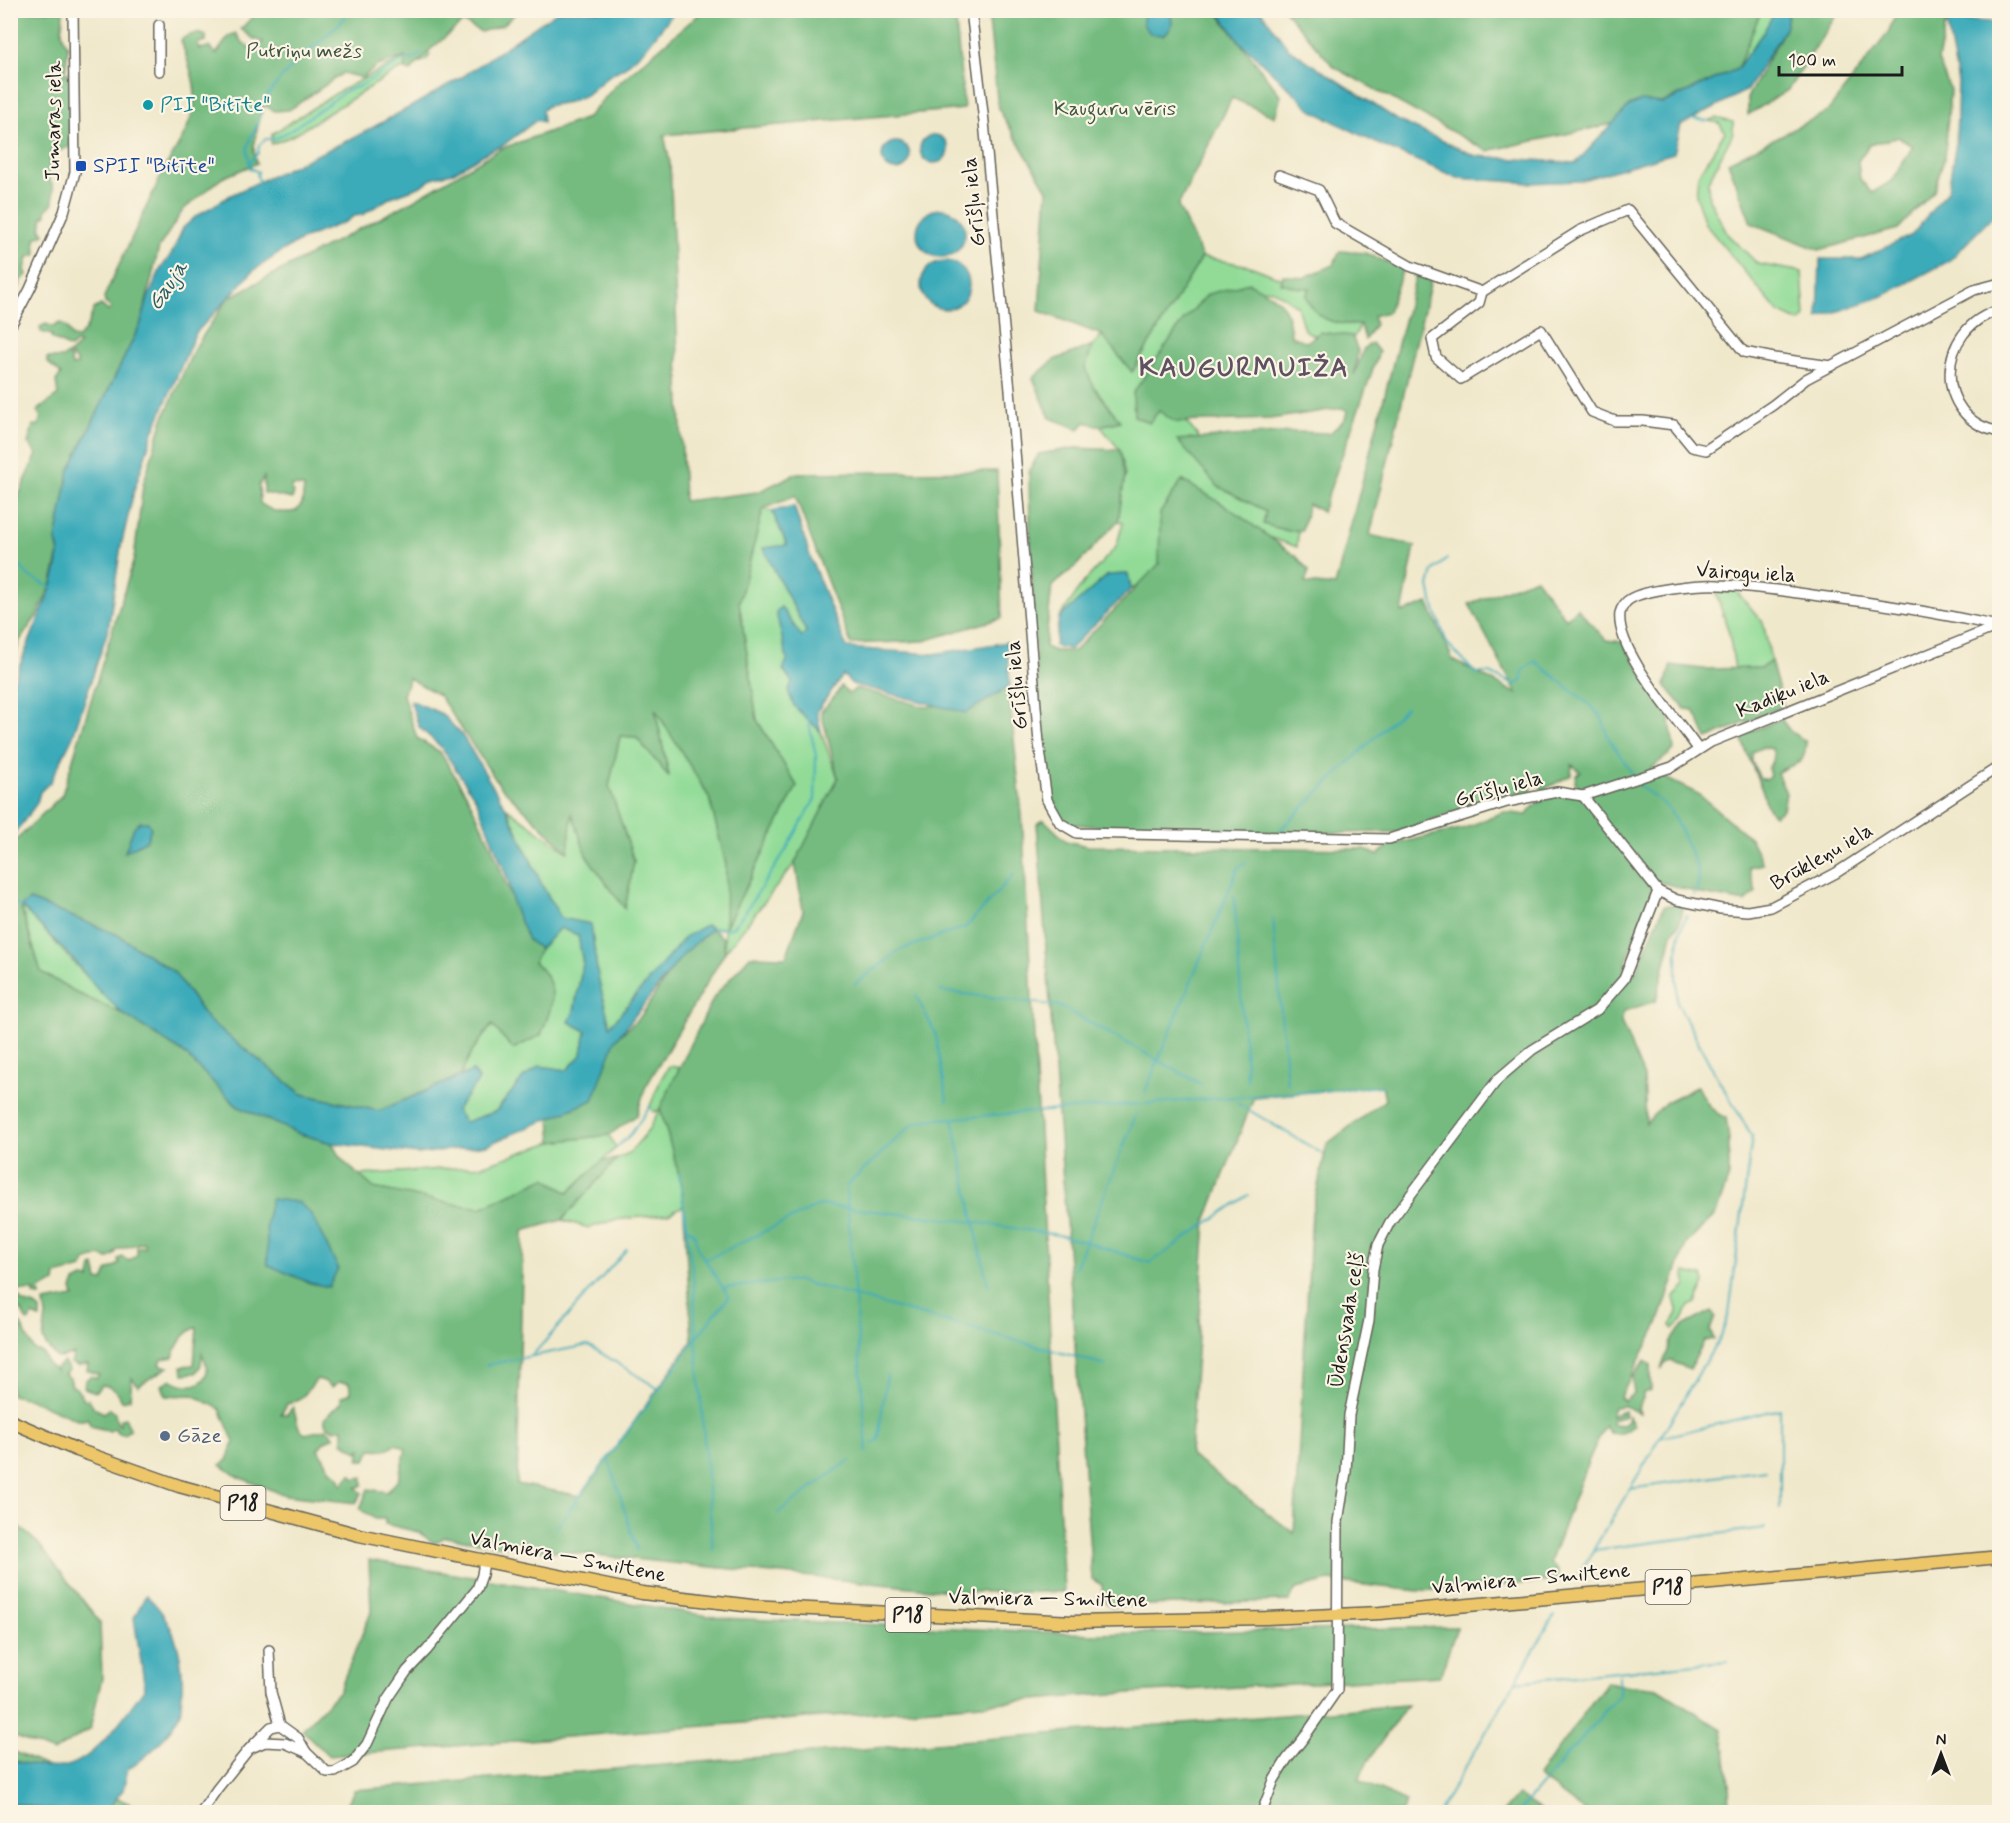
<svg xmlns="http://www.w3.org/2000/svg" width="2010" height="1823" font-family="Mynerve,sans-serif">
  <rect width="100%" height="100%" fill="#fcf5e5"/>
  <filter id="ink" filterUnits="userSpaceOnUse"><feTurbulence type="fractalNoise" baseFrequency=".0167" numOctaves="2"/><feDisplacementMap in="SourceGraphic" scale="12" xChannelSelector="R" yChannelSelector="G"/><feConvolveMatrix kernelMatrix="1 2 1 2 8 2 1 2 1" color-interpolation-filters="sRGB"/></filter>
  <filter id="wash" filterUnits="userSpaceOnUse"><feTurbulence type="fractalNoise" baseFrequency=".008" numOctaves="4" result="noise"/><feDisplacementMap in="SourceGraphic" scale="24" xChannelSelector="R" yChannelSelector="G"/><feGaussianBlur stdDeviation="1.35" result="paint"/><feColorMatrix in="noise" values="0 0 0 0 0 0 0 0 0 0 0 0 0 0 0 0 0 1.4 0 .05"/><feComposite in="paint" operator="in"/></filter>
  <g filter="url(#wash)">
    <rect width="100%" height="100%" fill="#f0e8cb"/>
    <g fill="#91db97" stroke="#567c5a" stroke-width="1.5">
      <polygon points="1761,11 1782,11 1774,13 1764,31 1737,69"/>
      <polygon points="423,48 430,55 426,60 396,71 292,136 271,144 272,134 338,92"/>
      <polygon points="1715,118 1733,122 1733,133 1708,182 1709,199 1728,235 1758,264 1802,272 1805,317 1800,322 1778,312 1705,224 1696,196 1698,175 1725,132 1719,123 1708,121"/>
      <polygon points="1202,257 1250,266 1293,283 1319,281 1361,325 1352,340 1325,341 1304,330 1297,306 1273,290 1250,288 1168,400 1220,463 1300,512 1297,547 1249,530 1170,551 1156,578 1131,589 1128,574 1108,575 1059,618 1084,582 1116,547 1123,523 1118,521 1125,475 1120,450 1100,426 1120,421 1094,387 1085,368 1093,345 1102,335 1132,372"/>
      <polygon points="763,509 772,511 787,545 764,549 806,632 802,637 781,607 777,612 792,682 794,706 821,732 838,778 795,863 725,952 724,928 712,928 706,925 686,936 610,1027 598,977 591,925 561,918 543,887 507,808 567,852 572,811 586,855 625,908 634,861 609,786 620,736 636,737 669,775 654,706 709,797 726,864 726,926 797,786 757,720 739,602"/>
      <polygon points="1736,591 1763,622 1771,661 1761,668 1735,669 1729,633 1716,593"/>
      <path d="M21 906C55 941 87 979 123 1014L81 995 41 972Z"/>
      <polygon points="560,928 578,935 583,964 574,1011 569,1022 586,1031 582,1054 567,1070 540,1066 524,1077 496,1111 465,1123 456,1110 479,1080 473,1071 460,1076 472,1051 492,1025 528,940 540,949"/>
      <polygon points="669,1066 688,1069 660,1109 679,1174 728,1182 668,1214 614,1220 589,1228 562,1220 617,1159 630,1152 648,1131 659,1110 653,1112 650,1106 661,1079"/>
      <polygon points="609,1135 616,1148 568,1193 545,1178 481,1208 399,1201 346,1176 481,1166 552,1142"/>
      <polygon points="1685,1272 1703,1276 1705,1283 1696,1303 1689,1306 1683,1320 1673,1329 1671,1325 1678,1313 1674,1298 1686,1286"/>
    </g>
    <g fill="#74bb80" stroke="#486c4e" stroke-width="1.5" fill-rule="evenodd">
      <polygon points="11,11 63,11 62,32 64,39 68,47 65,75 71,72 72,127 69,133 72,146 60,150 51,150 48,177 53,186 53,203 46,210 46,216 43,216 41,229 44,234 35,238 36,255 28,257 25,269 27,275 20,281 20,286 14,291 11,299 10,48 13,41 11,42 11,21 13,15 11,14"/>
      <path d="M258 11H518L503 25 481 32 463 22 430 50 411 71 406 70 405 57 377 66 362 78 343 73 289 110 274 111 264 105C260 122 249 146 257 163L222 178 183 210 159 247 141 323 69 471 56 540 59 553 51 586 36 617 20 640 11 667V497H18L37 454 28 443 33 425 38 426 41 417 37 411 58 395 56 381 61 374 47 362V358H62L67 355 71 359 72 366 77 365V362L69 354 80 344 76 343 70 348 51 338 52 335 41 332 40 327 46 324 53 327 60 323 67 328 72 337 78 338 86 329 94 309 101 305 108 311 112 308 105 303 104 297 165 167C180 144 199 114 194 85 192 70 185 55 181 40 188 34 198 31 206 36V41L198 43 199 49 209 47 216 54 229 36 236 33 241 41 255 52 263 42 254 39 241 29Z"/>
      <path d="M703 11H955L964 109 664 135 670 163 684 501 758 492 797 473 997 471 1002 618 924 641 851 644 795 496 763 509 739 602 757 720 797 786 725 928 726 864 709 797 655 709 669 777 636 737 620 736 609 786 634 861 625 909 586 855 572 813 568 852 500 786 439 695 409 678 403 695 417 738 440 752 467 795 491 845 528 940 540 949 534 962C561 986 553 1004 541 1035L513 1049 492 1025 472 1051 460 1076 379 1111 302 1094 208 1020 174 972 118 935 30 900 21 909 41 972 81 995 123 1014 183 1052 237 1106 300 1134 332 1143 344 1162 374 1188 454 1204 481 1208 545 1178 568 1193 602 1161 617 1159 562 1220 523 1231 517 1484 581 1496 692 1341 682 1186 660 1108 714 997 750 956 786 957 803 911 795 863 838 778 821 712 836 695 841 686 849 694 856 688 926 707 951 703 1003 674 1010 702 1022 815 1064 1592H960L504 1546 445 1537 434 1543 418 1532 385 1524V1519H375L360 1509 368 1489 387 1492 398 1480 406 1449 396 1444 386 1450 371 1449 366 1460H359L361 1448 358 1452 343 1442V1428L334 1430 326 1425 324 1419 341 1403V1397L351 1393 349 1383 339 1382 332 1387 324 1381 317 1379C305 1392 305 1399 287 1404L281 1414H287L293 1407 299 1428 305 1434 327 1429 334 1437 325 1441 318 1449 330 1469 339 1477 342 1485 351 1474 355 1479 363 1477V1485L356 1488 362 1493 356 1503 285 1495 238 1477 221 1465 227 1460 234 1442 220 1409 193 1395 166 1396 162 1385 171 1379C191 1393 218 1383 202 1354L201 1365 196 1373 183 1374 182 1366 194 1365 197 1327C184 1333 177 1343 173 1357L162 1359 160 1365 168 1367 138 1386 132 1378 130 1399 122 1401C116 1391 115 1387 102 1385L95 1392 84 1388 85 1381 90 1376 97 1378 99 1375 87 1370 88 1364 78 1366 71 1363 74 1354 60 1358 56 1357 46 1345 43 1339 46 1316 44 1302 74 1297 72 1289 75 1282 83 1278 90 1279 92 1267 95 1266 98 1280 103 1281 107 1271 119 1264 118 1259 122 1257 129 1261 137 1255V1247H145L144 1242 117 1250 114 1255 108 1259 100 1256 85 1261 83 1268 56 1275 55 1282 39 1290 40 1296 33 1295 35 1291 11 1290 10 846 62 795 134 559 143 485 163 419 194 349 228 298 407 204 500 149 587 118 615 86ZM264 477V493L292 499 294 493 292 490V486L304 487 302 504 296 511C282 514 272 512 260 503L259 485Z"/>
      <polygon points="988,11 1216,11 1281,96 1275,117 1232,98 1178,206 1202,257 1132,372 1102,335 1039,311 1047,190 998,108"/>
      <polygon points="1285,11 1761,11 1737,69 1617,123 1487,151 1334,67"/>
      <polygon points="1789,11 1839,11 1788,90 1748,115 1748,96 1785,29"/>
      <path d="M1897 11H1948L1938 60 1950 90 1945 156 1934 191 1898 229 1819 250 1751 223 1728 162 1827 112 1888 33ZM1898 137 1913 146 1893 180 1872 193 1860 179 1858 161 1869 145Z"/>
      <path d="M1340 251 1365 253 1403 269 1388 312 1373 316 1375 324 1365 340 1361 325C1337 325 1314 321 1306 295L1310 288H1299L1281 283 1283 275 1303 278 1333 265Z"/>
      <path d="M1417 271 1432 276 1370 535 1415 546 1402 613 1428 603 1453 660 1517 694 1469 604 1536 578 1566 619 1577 608 1606 640 1622 642 1669 713 1674 750 1651 769 1655 773 1698 794 1750 838 1763 864 1749 867 1756 892 1745 902 1702 894 1656 881 1625 965 1635 974 1664 906 1684 903 1680 922 1672 934 1656 1001 1624 1011 1621 1022 1644 1077 1646 1123 1666 1102 1698 1086C1705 1101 1710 1111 1726 1118L1729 1139V1176L1716 1214 1686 1244 1658 1324 1620 1397 1624 1401 1634 1393 1632 1377 1645 1361 1651 1365V1390L1643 1393V1398L1638 1408 1640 1413 1624 1406 1614 1407 1611 1416 1624 1411 1625 1416 1612 1420V1424L1622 1425 1627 1421 1628 1416 1634 1425C1625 1433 1621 1435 1610 1433L1605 1426C1582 1469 1569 1516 1550 1562L1558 1571 1557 1581 1418 1591 1329 1581 1296 1589 1289 1601 1110 1606 1103 1599 1102 1585 1092 1579 1037 824 1044 820 1066 841 1087 846 1365 849 1377 855 1390 845 1465 828 1503 812 1527 815C1536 797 1563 794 1580 787L1575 782 1576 775 1581 772 1572 765 1571 775 1543 790 1538 784 1530 785 1532 792 1503 795 1399 832 1261 834 1124 829 1062 823C1040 785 1042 737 1038 694 1033 620 1030 546 1029 471L1039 454 1075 448 1120 450 1125 475 1118 521 1076 566 1052 586 1045 647 1055 651H1074L1159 564 1160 513 1182 480 1226 506 1297 557 1309 571 1305 583 1335 586ZM1382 1086 1385 1100 1327 1144 1312 1213 1294 1533 1190 1455 1206 1221 1254 1097Z"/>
      <path d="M1249 283C1278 299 1288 300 1291 336L1307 342 1320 332 1352 336 1358 351 1354 375 1364 348 1372 343 1379 352 1322 512 1308 504 1302 530 1288 531 1263 524 1266 511 1217 486 1177 440 1293 432 1330 433 1345 419 1347 411 1343 408 1270 419 1175 422 1159 411 1149 423 1134 416 1133 393 1183 321 1208 294Z"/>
      <polygon points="1093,345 1085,368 1094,387 1120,421 1100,426 1085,422 1079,429 1050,418 1033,378 1054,360"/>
      <polygon points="1771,661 1783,706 1707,739 1694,710 1685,709 1665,685 1671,665 1703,669 1761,668"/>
      <path d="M1781 719 1790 731 1806 742C1805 770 1793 761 1777 773L1786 793 1783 809 1774 815C1767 809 1765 804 1764 795L1740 736ZM1763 747 1772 749C1776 757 1772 761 1768 768L1770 776 1767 780 1760 778 1752 762V752Z"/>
      <polygon points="712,929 723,938 725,952 645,1088 637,1115 609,1135 552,1142 550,1118 593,1100 614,1041 641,1016 681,955"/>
      <polygon points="13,1295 19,1297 22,1302 35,1306 40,1310 40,1318 33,1315 29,1321 26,1320 22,1311 14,1306 11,1308"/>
      <polygon points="1712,1311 1715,1317 1710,1330 1714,1339 1704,1341 1690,1369 1671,1361 1667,1362 1661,1369 1673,1337 1683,1326"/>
      <path d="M10 1313 21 1325 34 1350C49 1353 42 1358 49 1365 51 1367 54 1368 56 1371V1368L64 1362 69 1370 64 1374 70 1378 72 1386 76 1388 85 1400 89 1399 94 1408 104 1413 109 1409 115 1413 117 1423 120 1425V1419L125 1418 130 1429 124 1434 118 1433 114 1428 110 1431 91 1426 87 1418 84 1420H77L30 1399 11 1395Z"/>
      <polygon points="10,1519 38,1543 100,1622 102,1678 90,1729 53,1752 11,1735"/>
      <polygon points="369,1560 721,1618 1094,1634 1457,1627 1440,1676 1096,1695 329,1756 302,1730 339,1691 371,1612"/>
      <polygon points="1606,1683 1658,1689 1722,1729 1729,1783 1730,1812 1586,1812 1538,1776"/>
      <polygon points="1407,1705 1370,1758 1358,1780 1406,1802 1401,1812 352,1812 346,1807 354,1790"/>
      <polygon points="10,1750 139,1808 146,1812 11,1812"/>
      <polygon points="1518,1795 1543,1812 1503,1812"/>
    </g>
    <g fill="#3baab9" stroke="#2c636a" stroke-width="1.5">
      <polygon points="558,11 675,11 645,49 625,67 610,75 586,95 569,102 547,106 542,111 543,122 537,120 502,146 491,150 452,173 435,177 419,187 391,197 362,215 354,216 347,221 303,239 284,250 253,271 195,334 153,432 134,491 121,546 108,630 73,736 51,781 40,792 37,803 11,839 11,687 51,588 57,567 59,553 56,540 69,471 141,323 148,298 160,270 172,253 183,228 195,217 231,195 357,136 412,106 462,77"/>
      <path d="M1146 11H1166L1171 15C1173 25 1172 28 1164 35L1151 34C1143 26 1140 22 1146 11Z"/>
      <polygon points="1218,11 1261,11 1289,49 1399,121 1476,156 1576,163 1629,106 1641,101 1663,103 1737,69 1764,31 1774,13 1789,11 1785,29 1747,90 1681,125 1674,153 1579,181 1530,183 1458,178 1380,145 1313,111 1238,40"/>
      <polygon points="1946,20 1999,22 1999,203 1993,216 1949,261 1883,296 1818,318 1820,259 1861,259 1912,235 1948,190 1956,142 1958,82"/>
      <circle cx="934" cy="149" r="14"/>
      <circle cx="896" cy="156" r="14"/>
      <circle cx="941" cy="233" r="24"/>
      <circle cx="945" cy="285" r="24"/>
      <polygon points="794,506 812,562 847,648 934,654 1007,642 1010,686 966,713 852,684 843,675 817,711 821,732 794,706 788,691 792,682 783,670 787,660 776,612 781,607 802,637 806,631 763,548 787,545 772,511"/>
      <polygon points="1128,574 1131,589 1070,649 1055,646 1059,618 1108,575"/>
      <polygon points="410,700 442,714 462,735 506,808 543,887 561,918 591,924 598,977 610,1026 686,936 706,925 712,928 683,955 615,1041 593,1100 487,1145 418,1154 332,1143 300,1134 237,1106 183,1052 123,1014 97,989 72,958 21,906 30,900 118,935 174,972 208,1020 302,1094 379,1111 473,1071 479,1080 456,1110 465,1122 496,1111 524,1077 540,1066 567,1070 582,1054 586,1031 569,1022 574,1011 583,964 578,935 560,928 540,949 528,940 521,924 513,905 508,880 476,799 441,747 419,727"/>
      <polygon points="140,822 148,822 151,828 147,840 125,852 134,827"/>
      <polygon points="271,1199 298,1202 311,1214 338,1268 329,1287 310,1283 268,1265 266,1223"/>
      <path d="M146 1595C175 1621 184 1654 182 1692 181 1699 182 1709 179 1715 167 1738 149 1756 128 1769L123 1790 105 1812H63L11 1803V1760C26 1764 46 1769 62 1767 95 1763 126 1713 145 1688L134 1618Z"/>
    </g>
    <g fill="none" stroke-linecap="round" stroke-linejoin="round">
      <g stroke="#3baab9" stroke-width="2">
        <path d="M263 102C283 70 316 46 343 20L348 10"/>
        <polyline points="1693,119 1708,121"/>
        <polyline points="250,162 258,153 259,145 266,139 274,139 291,130 346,91 360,86 404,60 415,58 422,53"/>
        <polyline points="260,181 257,177 258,172 250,168 247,149 251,137 259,122 261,106"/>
        <path d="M10 537C12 551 19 570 32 578 39 582 45 583 52 589"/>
        <polyline points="1447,559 1433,571 1429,586 1432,601 1447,643 1475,673 1490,673 1514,685 1522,681 1523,670 1535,661 1590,705 1602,718 1608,737 1633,775"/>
        <path d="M1638 782C1645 793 1657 797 1666 806 1673 813 1697 863 1698 873 1700 881 1697 888 1694 895"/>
        <polyline points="1280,830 1406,707"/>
        <polyline points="1234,896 1247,1081"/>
        <polyline points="10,902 21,906"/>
        <polyline points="1273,919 1287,1083"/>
        <polyline points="712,929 732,928 745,912 786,850 815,799 816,756 808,719"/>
        <polyline points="855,984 900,950 966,927 1014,874"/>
        <polyline points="940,991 1060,1006 1201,1084"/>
        <polyline points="916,995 936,1035 947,1101"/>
        <polyline points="1145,1092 1238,868 1246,862"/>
        <polyline points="1237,1103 1323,1154"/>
        <polyline points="616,1148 631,1134 650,1106"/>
        <polyline points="679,1174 693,1275 696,1338 713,1550"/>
        <polyline points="705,1260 820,1205 974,1222 953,1119"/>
        <polyline points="1075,1269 1137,1112"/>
        <polyline points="988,1285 974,1222 1058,1235 1086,1242 1150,1263 1248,1195"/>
        <polyline points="724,1288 795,1280 1106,1365"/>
        <polyline points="532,1356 627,1249"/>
        <polyline points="487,1365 588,1345 659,1389 696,1338 729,1297 698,1249 695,1235 686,1226"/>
        <polyline points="1659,1438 1780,1409 1780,1509"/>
        <polyline points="872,1444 878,1440 887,1375"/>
        <polyline points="867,1452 846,1186 913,1124 927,1120 1382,1086"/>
        <polyline points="608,1458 637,1550"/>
        <polyline points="1629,1489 1765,1470"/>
        <polyline points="778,1513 850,1460"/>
        <polyline points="556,1528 659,1389"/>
        <polyline points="1594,1550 1764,1528"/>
        <polyline points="1579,1574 1721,1336 1729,1314 1752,1136 1714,1072 1677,1002 1677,953 1680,931 1687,915"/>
        <polyline points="1515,1682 1727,1661"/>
        <polyline points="1439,1812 1554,1616"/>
        <polyline points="1518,1812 1619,1695 1619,1676"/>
      </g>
    </g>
  </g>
  <g filter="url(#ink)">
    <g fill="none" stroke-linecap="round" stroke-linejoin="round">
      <g stroke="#666359" stroke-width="12">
        <g id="minor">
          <polyline points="971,10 984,122 1010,390 1039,743 1047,800 1060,823 1077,833 1389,839 1507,802 1557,792 1583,796 1672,767 1711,742 1998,626"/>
          <polyline points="159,71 159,25"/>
          <polyline points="1279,175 1319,190 1335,223 1410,266 1482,292 1579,231 1628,210 1744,352 1774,358 1831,366"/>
          <polyline points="1482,292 1479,303 1432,339 1436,357 1461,379 1541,330 1592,412 1615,421 1643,421 1674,425 1692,447 1706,450 1773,405 1806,379 1974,290 2000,283"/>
          <path d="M2000 310C1935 327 1932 420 2000 432"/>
          <polyline points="10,327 30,289 64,212 75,172 73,10"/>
          <path d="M1698 749C1677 718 1615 651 1620 613 1621 608 1626 601 1630 599 1646 589 1700 584 1719 585 1752 586 1786 591 1819 596 1879 603 1938 613 1998 626"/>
          <polyline points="1583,796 1658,891 1677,900 1721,909 1748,911 1771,907 1836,873 2000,766"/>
          <polyline points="269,1650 271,1692 280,1725"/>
          <polyline points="251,1747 271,1727 280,1725 298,1738 306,1752"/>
          <polyline points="201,1812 217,1789 249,1749 265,1742 285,1743 306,1752 327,1772 335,1772 353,1762 367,1744 388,1699 407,1671 427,1650 477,1589 482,1575 484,1561"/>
          <polyline points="1262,1812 1274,1780 1287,1759 1303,1739 1337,1690 1338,1522 1346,1472 1349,1415 1369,1320 1373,1269 1378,1245 1390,1222 1498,1079 1532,1050 1597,1010 1624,979 1658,891"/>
        </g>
      </g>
      <g stroke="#666359" stroke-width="15">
        <polyline id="major" points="10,1421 77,1450 179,1486 359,1535 642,1593 752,1606 1073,1622 1266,1618 1380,1613 2000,1557"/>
      </g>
      <use href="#minor" stroke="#fff" stroke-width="9"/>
      <use href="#major" stroke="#ecc669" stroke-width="12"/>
    </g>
  </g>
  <circle fill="#0f9aa8" stroke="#fcf5e5" stroke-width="2" cx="148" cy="105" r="6"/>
  <rect fill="#1a4fb4" stroke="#fcf5e5" stroke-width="2" x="75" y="160" width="12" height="12" rx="3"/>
  <circle fill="#5c6f8a" stroke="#fcf5e5" stroke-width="2" cx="165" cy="1436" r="6"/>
  <g text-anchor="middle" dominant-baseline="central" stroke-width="4.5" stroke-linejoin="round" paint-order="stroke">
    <g fill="#fcf5e5" stroke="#5f5d58" stroke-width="1.5">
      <rect x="220.5" y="1486" width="45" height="34" rx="4.5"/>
      <rect x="1645.5" y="1570" width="45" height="34" rx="4.5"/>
      <rect x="885.5" y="1598" width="45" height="34" rx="4.5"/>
    </g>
    <g font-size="20" font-weight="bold" fill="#1c1c1c">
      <text x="243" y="1503">P18</text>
      <text x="1668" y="1587">P18</text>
      <text x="908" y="1615">P18</text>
    </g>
    <g font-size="21" fill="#3f5541" stroke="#fcf5e5">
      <text x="304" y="51">Putriņu mežs</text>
      <text x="1115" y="109">Kauguru vēris</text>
    </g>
    <g font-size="21" fill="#0d838f" stroke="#fcf5e5" text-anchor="start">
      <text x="160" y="105">PII "Bitīte"</text>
    </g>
    <g font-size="21" fill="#1c1c1c" stroke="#fcf5e5">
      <text transform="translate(54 121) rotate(-89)">Jumaras iela</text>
      <text transform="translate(974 202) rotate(-96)">Grīšļu iela</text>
      <text transform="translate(1746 573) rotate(3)">Vairogu iela</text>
      <text transform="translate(1017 685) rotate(-95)">Grīšļu iela</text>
      <text transform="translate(1783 694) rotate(-22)">Kadiķu iela</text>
      <text transform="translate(1499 789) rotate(-15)">Grīšļu iela</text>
      <text transform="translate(1822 857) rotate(-30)">Brūkleņu iela</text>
      <text transform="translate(1347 1320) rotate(-81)">Ūdensvada ceļš</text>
      <text transform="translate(568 1557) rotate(11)">Valmiera — Smiltene</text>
      <text transform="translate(1531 1579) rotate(-5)">Valmiera — Smiltene</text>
      <text transform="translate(1048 1599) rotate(1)">Valmiera — Smiltene</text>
    </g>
    <g font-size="21" fill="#164399" stroke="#fcf5e5" text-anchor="start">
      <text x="93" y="166">SPII "Bitīte"</text>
    </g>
    <g font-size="21" fill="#4e5e75" stroke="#fcf5e5" text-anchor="start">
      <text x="177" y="1436">Gāze</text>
    </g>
    <g font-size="22" font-style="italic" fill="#2a5c63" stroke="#fcf5e5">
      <text transform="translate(168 286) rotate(-56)">Gauja</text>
    </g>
    <g font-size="27" font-weight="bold" letter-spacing="1.5" fill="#5e5162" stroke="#fcf5e5">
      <text x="1244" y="368">KAUGURMUIŽA</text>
    </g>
  </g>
  <rect width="2010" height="1823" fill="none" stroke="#fcf5e5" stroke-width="36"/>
  <g transform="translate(1941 1754)" stroke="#fcf5e5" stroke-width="4.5" paint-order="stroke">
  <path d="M0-4.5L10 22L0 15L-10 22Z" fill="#1c1c1c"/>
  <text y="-9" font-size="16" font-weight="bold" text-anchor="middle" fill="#1c1c1c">N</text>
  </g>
  <path d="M1779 66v9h123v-9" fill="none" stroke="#1c1c1c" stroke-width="3"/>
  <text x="1788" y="66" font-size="18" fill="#1c1c1c" stroke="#fcf5e5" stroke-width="4.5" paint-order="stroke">100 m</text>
</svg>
